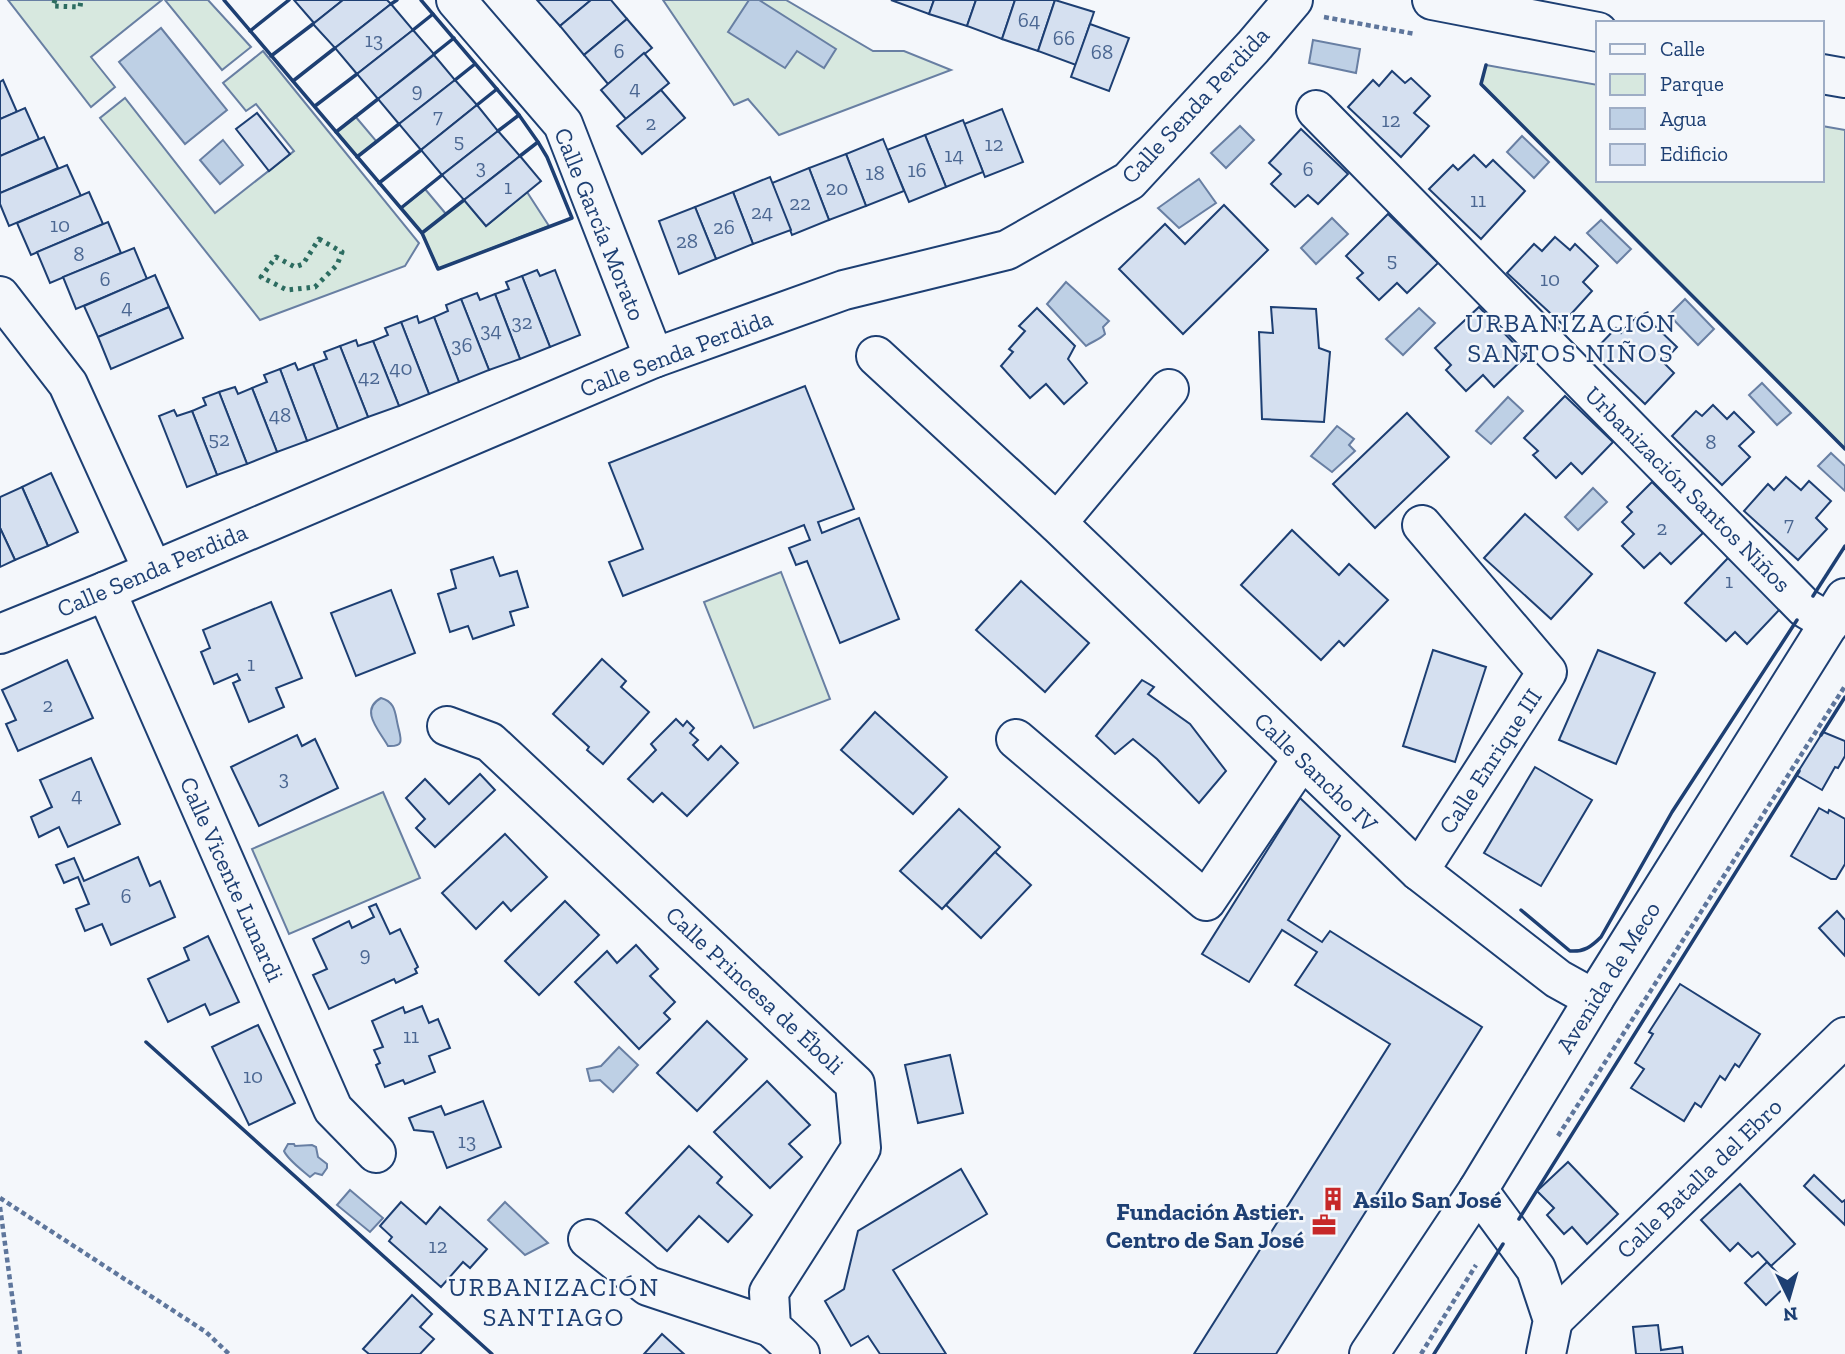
<svg xmlns="http://www.w3.org/2000/svg" width="1845" height="1354" font-family="'Zilla Slab',serif">
  <rect width="100%" height="100%" fill="#f4f7fb"/>
  <g fill="#d7e8df" stroke="#687fa3" stroke-width="2">
    <polygon points="8,0 162,0 91,57 115,87 91,107"/>
    <polygon points="165,0 208,0 251,47 222,70"/>
    <polygon points="663,0 786,0 873,51 904,51 951,70 779,135 748,99 734,105"/>
    <polygon points="263,51 419,243 405,266 260,320 100,118 125,98 215,213 294,151 256,104 246,111 223,83"/>
    <polygon points="1486,65 1598,85 1598,180 1822,180 1822,126 1845,130 1845,449 1481,85"/>
    <polygon points="355,116 377,142 357,157 336,132"/>
    <polygon points="425,189 446,214 464,200 486,226 527,192 549,226 438,269 422,233 401,208"/>
    <polygon points="781,572 830,699 754,728 704,602"/>
    <polygon points="383,792 420,878 289,934 252,849"/>
  </g>
  <g fill="#bed0e5" stroke="#687fa3" stroke-width="2">
    <polygon points="749,0 759,0 836,49 824,68 797,51 785,68 728,32"/>
    <polygon points="161,28 227,110 185,144 119,62"/>
    <polygon points="1313,40 1360,49 1356,73 1309,63"/>
    <polygon points="1240,126 1254,140 1226,168 1211,153"/>
    <polygon points="1522,136 1549,162 1534,178 1507,152"/>
    <polygon points="223,140 243,165 220,184 200,160"/>
    <polygon points="1199,179 1216,203 1179,228 1158,208"/>
    <polygon points="1332,218 1348,234 1316,264 1301,248"/>
    <polygon points="1601,220 1631,249 1617,263 1587,233"/>
    <path d="M1066 282 1109 321 1103 327 1105 334C1099 340 1093 341 1086 346L1047 304Z"/>
    <polygon points="1685,299 1714,329 1698,345 1669,315"/>
    <polygon points="1419,308 1435,323 1403,355 1386,339"/>
    <polygon points="1762,383 1791,413 1777,425 1749,395"/>
    <polygon points="1508,397 1523,411 1491,444 1476,431"/>
    <polygon points="1337,426 1354,439 1349,445 1355,451 1332,472 1311,456"/>
    <polygon points="1831,453 1845,466 1845,491 1818,466"/>
    <polygon points="1593,488 1607,502 1578,530 1565,517"/>
    <path d="M381 698C396 702 395 714 398 726 401 739 405 747 388 746 379 730 359 710 381 698Z"/>
    <polygon points="619,1047 638,1065 613,1092 600,1080 590,1081 587,1069 601,1066"/>
    <path d="M288 1144H294L295 1146 312 1145 316 1147 318 1157 327 1164V1168L322 1175 315 1173 310 1177C302 1170 288 1160 284 1151Z"/>
    <polygon points="350,1190 383,1218 370,1232 337,1205"/>
    <polygon points="505,1202 548,1243 525,1255 488,1220"/>
  </g>
  <g fill="#d5e0f0" stroke="#1d3f73" stroke-width="2">
    <polygon points="294,0 343,0 314,23"/>
    <polygon points="343,0 387,0 391,4 335,48 313,24"/>
    <polygon points="537,0 591,0 560,26"/>
    <polygon points="591,0 611,0 627,19 584,55 560,26"/>
    <polygon points="891,0 934,0 929,14"/>
    <polygon points="934,0 976,0 967,26 929,14"/>
    <polygon points="976,0 1015,0 1002,39 967,26"/>
    <polygon points="1015,0 1055,0 1038,51 1002,39"/>
    <polygon points="1055,0 1094,12 1076,65 1038,51"/>
    <polygon points="391,4 413,30 357,74 335,48"/>
    <polygon points="627,19 652,48 608,84 584,55"/>
    <polygon points="1090,24 1129,38 1109,91 1071,77"/>
    <polygon points="413,30 434,54 378,99 357,74"/>
    <polygon points="644,53 669,83 626,119 601,90"/>
    <polygon points="434,55 455,80 399,124 378,99"/>
    <polygon points="1392,71 1405,83 1411,78 1430,96 1414,113 1429,126 1401,157 1348,107 1373,80 1379,86"/>
    <polygon points="3,80 17,112 0,119 0,82"/>
    <polygon points="455,80 477,105 421,150 399,124"/>
    <polygon points="661,90 685,118 642,154 617,126"/>
    <polygon points="477,105 498,131 442,175 421,150"/>
    <polygon points="25,108 39,139 0,156 0,119"/>
    <polygon points="1002,109 1023,162 985,177 964,124"/>
    <polygon points="257,113 290,154 269,171 236,129"/>
    <polygon points="963,120 983,172 946,187 925,135"/>
    <polygon points="1301,129 1348,174 1318,204 1308,195 1295,207 1271,184 1281,174 1269,163"/>
    <polygon points="498,131 520,156 464,200 442,175"/>
    <polygon points="925,135 946,187 909,202 887,150"/>
    <polygon points="44,137 58,168 0,193 0,156"/>
    <polygon points="883,139 904,191 866,206 846,154"/>
    <polygon points="846,154 866,206 829,220 809,168"/>
    <polygon points="1474,155 1486,167 1493,160 1525,191 1481,239 1429,189 1453,165 1458,170"/>
    <polygon points="520,156 541,181 486,226 464,200"/>
    <polygon points="67,165 81,196 9,226 0,204 0,193"/>
    <polygon points="809,168 829,220 792,235 772,183"/>
    <polygon points="770,177 791,230 753,244 733,192"/>
    <polygon points="89,192 103,224 31,255 17,223"/>
    <polygon points="733,192 753,244 716,259 695,207"/>
    <polygon points="1224,205 1268,250 1183,334 1119,269 1165,224 1185,244"/>
    <polygon points="695,207 716,259 679,274 659,221"/>
    <polygon points="1388,214 1438,263 1407,293 1397,283 1379,300 1357,278 1363,273 1346,256"/>
    <polygon points="108,222 121,253 50,283 37,252"/>
    <polygon points="1555,237 1570,250 1575,244 1598,266 1583,282 1592,291 1562,324 1507,273 1534,244 1542,251"/>
    <polygon points="134,248 147,279 76,309 63,277"/>
    <polygon points="537,270 540,276 555,270 580,335 550,347 522,276"/>
    <polygon points="155,275 169,307 98,337 84,306"/>
    <polygon points="522,276 550,347 520,359 495,294 509,289 506,282"/>
    <polygon points="477,293 480,300 495,294 520,359 489,370 461,299"/>
    <polygon points="461,299 489,370 459,382 434,317 448,311 446,305"/>
    <polygon points="169,307 183,338 111,369 98,337"/>
    <polygon points="1271,307 1316,309 1319,348 1330,352 1324,422 1262,419 1259,332 1273,333"/>
    <polygon points="1479,307 1526,356 1494,387 1483,375 1466,391 1446,370 1451,365 1435,348"/>
    <polygon points="1037,308 1075,346 1068,359 1087,383 1064,404 1046,384 1030,398 1001,366 1013,352 1009,349 1025,331 1019,326"/>
    <polygon points="417,316 419,323 434,317 459,382 429,394 401,322"/>
    <polygon points="1635,318 1648,330 1653,324 1677,347 1663,362 1674,373 1645,404 1592,353 1616,328 1621,333"/>
    <polygon points="401,322 429,394 399,406 373,341 388,335 385,328"/>
    <polygon points="356,340 358,346 373,341 399,406 368,417 340,346"/>
    <polygon points="340,346 368,417 338,429 313,364 327,359 324,352"/>
    <polygon points="295,363 298,370 313,364 338,429 307,441 280,369"/>
    <polygon points="280,369 307,441 277,452 252,388 267,382 264,375"/>
    <polygon points="805,386 854,509 818,522 822,533 859,518 899,619 840,643 807,561 796,565 789,548 810,540 804,525 623,596 609,562 643,549 609,463"/>
    <polygon points="235,387 238,394 252,388 277,452 247,464 219,392"/>
    <polygon points="219,392 247,464 217,475 192,411 206,405 203,398"/>
    <polygon points="1565,396 1613,442 1582,474 1571,463 1556,478 1533,455 1538,451 1524,438"/>
    <polygon points="1713,405 1727,419 1734,412 1754,432 1739,446 1750,457 1722,485 1672,436 1696,411 1702,416"/>
    <polygon points="174,410 177,416 192,411 217,475 187,487 159,416"/>
    <polygon points="1407,413 1449,457 1375,528 1333,484"/>
    <polygon points="51,473 78,532 48,546 22,487"/>
    <polygon points="1786,477 1801,490 1809,481 1831,501 1816,518 1827,529 1798,560 1744,511 1768,484 1774,490"/>
    <polygon points="1652,482 1703,533 1671,564 1660,553 1644,568 1622,546 1634,534 1622,522 1632,512 1627,507"/>
    <polygon points="22,487 48,546 15,560 0,528 0,497"/>
    <polygon points="1525,514 1592,574 1551,619 1484,558"/>
    <polygon points="0,528 15,560 0,567"/>
    <polygon points="1292,530 1339,575 1349,564 1388,600 1344,646 1339,641 1321,660 1241,585"/>
    <polygon points="493,557 500,576 517,571 528,607 510,612 514,625 473,639 468,626 450,632 438,594 456,588 451,570"/>
    <polygon points="1728,558 1781,608 1747,644 1735,632 1726,641 1685,603"/>
    <polygon points="1021,581 1089,643 1045,692 976,630"/>
    <polygon points="391,590 415,653 356,676 331,613"/>
    <polygon points="271,602 302,678 276,688 284,707 249,722 233,683 240,680 237,674 214,684 201,652 210,648 203,630"/>
    <polygon points="1433,650 1486,667 1455,762 1403,746"/>
    <polygon points="1598,650 1655,673 1616,764 1559,740"/>
    <polygon points="602,659 626,681 621,687 649,712 603,764 587,750 589,747 553,714"/>
    <polygon points="67,660 93,718 18,751 6,724 16,720 2,690"/>
    <polygon points="1142,680 1154,687 1148,694 1190,724 1226,771 1199,803 1157,759 1133,739 1115,754 1096,736"/>
    <polygon points="875,712 947,777 913,814 841,750"/>
    <polygon points="676,719 683,726 687,721 694,728 690,733 698,740 693,745 708,760 721,746 738,763 687,816 662,793 653,802 628,779 656,750 651,744"/>
    <polygon points="1823,732 1845,741 1845,756 1838,768 1835,767 1822,790 1796,775"/>
    <polygon points="297,735 302,746 315,739 338,788 259,826 231,767"/>
    <polygon points="91,758 120,824 68,847 59,827 39,837 31,817 52,807 40,780"/>
    <polygon points="1535,767 1592,800 1541,886 1484,853"/>
    <polygon points="480,774 495,790 435,847 416,828 425,819 406,798 425,779 449,804"/>
    <polygon points="1300,798 1340,836 1288,920 1322,942 1330,931 1482,1027 1276,1354 1194,1354 1390,1044 1295,985 1317,952 1282,930 1249,982 1202,954"/>
    <polygon points="1819,808 1828,813 1829,810 1845,819 1845,864 1836,879 1831,879 1791,856"/>
    <polygon points="959,809 1000,847 942,909 900,871"/>
    <polygon points="505,834 547,877 511,911 503,902 476,929 442,893"/>
    <polygon points="995,852 1031,885 981,938 946,905"/>
    <polygon points="138,857 150,886 160,881 175,917 111,945 102,924 85,931 76,909 89,904 78,877 64,883 56,865 74,858 84,881"/>
    <polygon points="565,901 599,935 539,995 505,961"/>
    <polygon points="376,904 390,934 400,929 418,967 415,969 417,973 396,983 394,979 329,1009 313,975 327,969 313,939 349,921 352,928 374,917 369,907"/>
    <polygon points="1837,911 1845,920 1845,956 1819,928"/>
    <polygon points="208,936 239,1002 210,1015 205,1004 168,1022 148,979 189,960 184,948"/>
    <polygon points="636,945 658,969 650,976 675,1002 664,1013 670,1019 639,1049 575,982 607,951 617,963"/>
    <polygon points="1680,984 1760,1034 1739,1067 1735,1064 1725,1080 1720,1076 1701,1107 1695,1103 1684,1121 1631,1088 1644,1069 1635,1063 1653,1034 1649,1032"/>
    <polygon points="422,1006 429,1023 438,1019 450,1048 429,1056 435,1072 405,1084 403,1080 385,1087 376,1065 380,1063 374,1050 383,1047 372,1021 403,1007 405,1013"/>
    <polygon points="707,1021 747,1059 697,1111 657,1073"/>
    <polygon points="258,1025 295,1103 249,1125 212,1047"/>
    <polygon points="950,1055 963,1113 918,1123 905,1065"/>
    <polygon points="767,1081 810,1125 789,1144 802,1157 770,1188 714,1132"/>
    <polygon points="483,1101 501,1147 447,1168 433,1132 414,1130 409,1118 441,1106 445,1115"/>
    <polygon points="689,1146 722,1177 717,1183 752,1215 728,1242 699,1216 667,1251 626,1213"/>
    <polygon points="1568,1162 1618,1214 1587,1244 1572,1227 1564,1234 1547,1215 1554,1208 1537,1191"/>
    <polygon points="961,1169 987,1214 893,1270 946,1354 880,1354 868,1336 851,1346 825,1301 844,1289 858,1231"/>
    <polygon points="1814,1175 1842,1202 1845,1200 1845,1225 1804,1186"/>
    <polygon points="1740,1184 1795,1244 1771,1266 1758,1252 1752,1257 1738,1243 1730,1251 1701,1220"/>
    <polygon points="401,1202 426,1224 440,1207 487,1249 470,1268 463,1262 441,1287 389,1241 392,1237 380,1226"/>
    <polygon points="1767,1262 1788,1284 1766,1305 1745,1283"/>
    <polygon points="412,1295 432,1314 420,1327 434,1339 420,1354 369,1354 363,1349"/>
    <polygon points="1658,1325 1661,1350 1682,1347 1683,1354 1636,1354 1633,1327"/>
    <polygon points="662,1334 684,1354 644,1354"/>
  </g>
  <g fill="none" stroke-linecap="round" stroke-linejoin="round">
    <g stroke="#1d3f73" stroke-width="42">
      <g id="minor">
        <polyline points="456,0 563,124 654,358"/>
        <polyline points="1432,0 1598,32"/>
        <polyline points="1822,74 1845,78"/>
        <polyline points="1316,110 1805,608 1830,623"/>
        <polyline points="0,296 68,384 153,571"/>
        <polyline points="876,356 1057,523 1419,871 1558,979 1594,999"/>
        <polyline points="1057,523 1169,389"/>
        <polyline points="106,591 333,1109 376,1153"/>
        <polyline points="0,634 106,591 654,358 844,290 1007,250 1129,181 1253,47 1293,0"/>
        <polyline points="447,726 490,742 855,1084 861,1148 769,1292 771,1327 800,1354"/>
        <polyline points="1016,739 1206,901 1302,759"/>
        <polyline points="1419,871 1547,672 1422,525"/>
        <polyline points="1478,1190 1536,1269 1553,1320 1546,1354"/>
        <polyline points="588,1239 648,1286 771,1327"/>
        <polyline points="1553,1320 1845,1037"/>
        <polyline points="1369,1354 1478,1190 1594,999 1845,598"/>
      </g>
    </g>
    <g stroke="#5e769c" stroke-width="4.5" stroke-dasharray="5 3.5" stroke-linecap="butt">
      <polyline points="1324,17 1415,34"/>
      <polyline points="1558,1136 1845,686"/>
      <polyline points="0,1198 206,1332 229,1354"/>
      <polyline points="0,1207 20,1354"/>
      <polyline points="1421,1354 1476,1265"/>
    </g>
    <use href="#minor" stroke="#f4f7fb" stroke-width="38"/>
    <g stroke="#2c6c60" stroke-width="5" stroke-dasharray="3.5 5" stroke-linecap="butt">
      <polyline points="55,0 53,6 80,7 81,0"/>
      <polygon points="319,239 342,252 337,265 315,287 287,290 261,277 276,257 295,267 303,264"/>
    </g>
    <g stroke="#1d3f73" stroke-width="3.5">
      <polyline points="224,0 422,233 438,269 572,218 547,157 538,142 519,115 421,0"/>
      <polyline points="391,4 397,0"/>
      <polyline points="413,30 433,14"/>
      <polyline points="250,31 289,0"/>
      <polyline points="434,54 454,38"/>
      <polyline points="271,56 313,24"/>
      <polyline points="1486,65 1481,84 1845,449"/>
      <polyline points="455,80 475,64"/>
      <polyline points="293,81 335,48"/>
      <polyline points="477,105 497,89"/>
      <polyline points="315,106 357,74"/>
      <polyline points="498,131 519,115"/>
      <polyline points="336,132 378,99"/>
      <polyline points="520,156 538,142"/>
      <polyline points="357,157 399,124"/>
      <polyline points="379,183 421,150"/>
      <polyline points="401,208 442,175"/>
      <polyline points="422,233 464,200"/>
      <polyline points="1813,596 1845,546"/>
      <polyline points="1821,735 1845,697"/>
      <path d="M1521 910 1570 951C1584 952 1591 947 1601 937L1672 812 1797 620"/>
      <polyline points="146,1042 492,1354"/>
      <polyline points="1519,1219 1799,771"/>
      <polyline points="1434,1354 1503,1244"/>
    </g>
  </g>
  <defs>
    <g id="building-bare" transform="scale(1.89)"><path d="M-4-6H4V6H1V3H-1V6H-4ZM-2.5-4.3h1.7v1.8h-1.7ZM.8-4.3h1.7v1.8H.8ZM-2.5-1h1.7V.8h-1.7ZM.8-1h1.7V.8H.8Z" fill="#c62828" stroke="#f4f7fb" stroke-width="2.5" paint-order="stroke"/></g>
    <g id="office-bare" transform="scale(1.89)"><path d="M-6-3h4V-5.5h4V-3h4V5H-6ZM-1-4.5V-3h2v-1.5ZM-6 0V1H6V0Z" fill="#c62828" stroke="#f4f7fb" stroke-width="2.5" paint-order="stroke"/></g>
  </defs>
  <g fill-rule="evenodd">
    <use href="#building-bare" x="1333" y="1199"/>
    <use href="#office-bare" x="1324" y="1225"/>
  </g>
  <g text-anchor="middle" dominant-baseline="central" stroke-width="5" stroke-linejoin="round" paint-order="stroke">
    <g font-size="21" fill="#4b6792">
      <text x="1029" y="19">64</text>
      <text x="1064" y="37">66</text>
      <text x="374" y="39">13</text>
      <text x="619" y="50">6</text>
      <text x="1102" y="51">68</text>
      <text x="635" y="87">4</text>
      <text x="417" y="89">9</text>
      <text x="438" y="115">7</text>
      <text x="1391" y="119">12</text>
      <text x="651" y="122">2</text>
      <text x="459" y="140">5</text>
      <text x="994" y="143">12</text>
      <text x="954" y="154">14</text>
      <text x="481" y="166">3</text>
      <text x="1308" y="168">6</text>
      <text x="917" y="169">16</text>
      <text x="875" y="172">18</text>
      <text x="508" y="186">1</text>
      <text x="837" y="187">20</text>
      <text x="1478" y="199">11</text>
      <text x="800" y="202">22</text>
      <text x="762" y="211">24</text>
      <text x="60" y="224">10</text>
      <text x="724" y="226">26</text>
      <text x="687" y="240">28</text>
      <text x="79" y="253">8</text>
      <text x="1392" y="259">5</text>
      <text x="105" y="278">6</text>
      <text x="1550" y="278">10</text>
      <text x="127" y="306">4</text>
      <text x="522" y="321">32</text>
      <text x="491" y="329">34</text>
      <text x="462" y="344">36</text>
      <text x="401" y="367">40</text>
      <text x="369" y="376">42</text>
      <text x="280" y="414">48</text>
      <text x="219" y="438">52</text>
      <text x="1711" y="441">8</text>
      <text x="1789" y="523">7</text>
      <text x="1662" y="527">2</text>
      <text x="1729" y="580">1</text>
      <text x="251" y="663">1</text>
      <text x="48" y="704">2</text>
      <text x="284" y="777">3</text>
      <text x="77" y="794">4</text>
      <text x="126" y="895">6</text>
      <text x="365" y="953">9</text>
      <text x="411" y="1035">11</text>
      <text x="253" y="1075">10</text>
      <text x="467" y="1140">13</text>
      <text x="438" y="1245">12</text>
    </g>
    <g font-size="24" fill="#1d3f73" stroke="#f4f7fb">
      <text transform="translate(1195 105) rotate(-47)">Calle Senda Perdida</text>
      <text transform="translate(600 224) rotate(68)">Calle García Morato</text>
      <text transform="translate(676 353) rotate(-21)">Calle Senda Perdida</text>
      <text transform="translate(1688 489) rotate(45)">Urbanización Santos Niños</text>
      <text transform="translate(152 570) rotate(-23)">Calle Senda Perdida</text>
      <text transform="translate(1490 761) rotate(-57)">Calle Enrique III</text>
      <text transform="translate(1316 772) rotate(44)">Calle Sancho IV</text>
      <text transform="translate(232 879) rotate(66)">Calle Vicente Lunardi</text>
      <text transform="translate(1608 977) rotate(-58)">Avenida de Meco</text>
      <text transform="translate(755 990) rotate(43)">Calle Princesa de Éboli</text>
      <text transform="translate(1699 1178) rotate(-44)">Calle Batalla del Ebro</text>
    </g>
    <g font-size="24" font-weight="bold" fill="#1d3f73" stroke="#f4f7fb" text-anchor="start">
      <text x="1353" y="1199">Asilo San José</text>
      <text x="1304" y="1211" text-anchor="end">Fundación Astier.<tspan x="1304" dy="28">Centro de San José</tspan></text>
    </g>
    <g font-size="26" letter-spacing="2" fill="#1d3f73" stroke="#f4f7fb">
      <text x="1571" y="323">URBANIZACIÓN<tspan x="1571" dy="30">SANTOS NIÑOS</tspan></text>
      <text x="554" y="1287">URBANIZACIÓN<tspan x="554" dy="30">SANTIAGO</tspan></text>
    </g>
  </g>
  <rect x="1596" y="21" width="228" height="161" fill="#f4f7fb" stroke="#9eadc5" stroke-width="2"/>
  <rect x="1610" y="44" width="35" height="10" fill="#f4f7fb" stroke="#9eadc5" stroke-width="2"/>
  <text x="1660" y="56" font-size="21" fill="#1d3f73">Calle</text>
  <rect x="1610" y="74" width="35" height="21" fill="#d7e8df" stroke="#9eadc5" stroke-width="2"/>
  <text x="1660" y="91" font-size="21" fill="#1d3f73">Parque</text>
  <rect x="1610" y="108" width="35" height="21" fill="#bed0e5" stroke="#9eadc5" stroke-width="2"/>
  <text x="1660" y="126" font-size="21" fill="#1d3f73">Agua</text>
  <rect x="1610" y="144" width="35" height="21" fill="#d5e0f0" stroke="#9eadc5" stroke-width="2"/>
  <text x="1660" y="161" font-size="21" fill="#1d3f73">Edificio</text>
  <g transform="translate(1789 1298) rotate(175)" stroke="#f4f7fb" stroke-width="5" paint-order="stroke">
  <path d="M0-5L12 26L0 18L-12 26Z" fill="#1d3f73"/>
  <text y="-10" font-size="19" font-weight="bold" text-anchor="middle" fill="#1d3f73">N</text>
  </g>
</svg>
